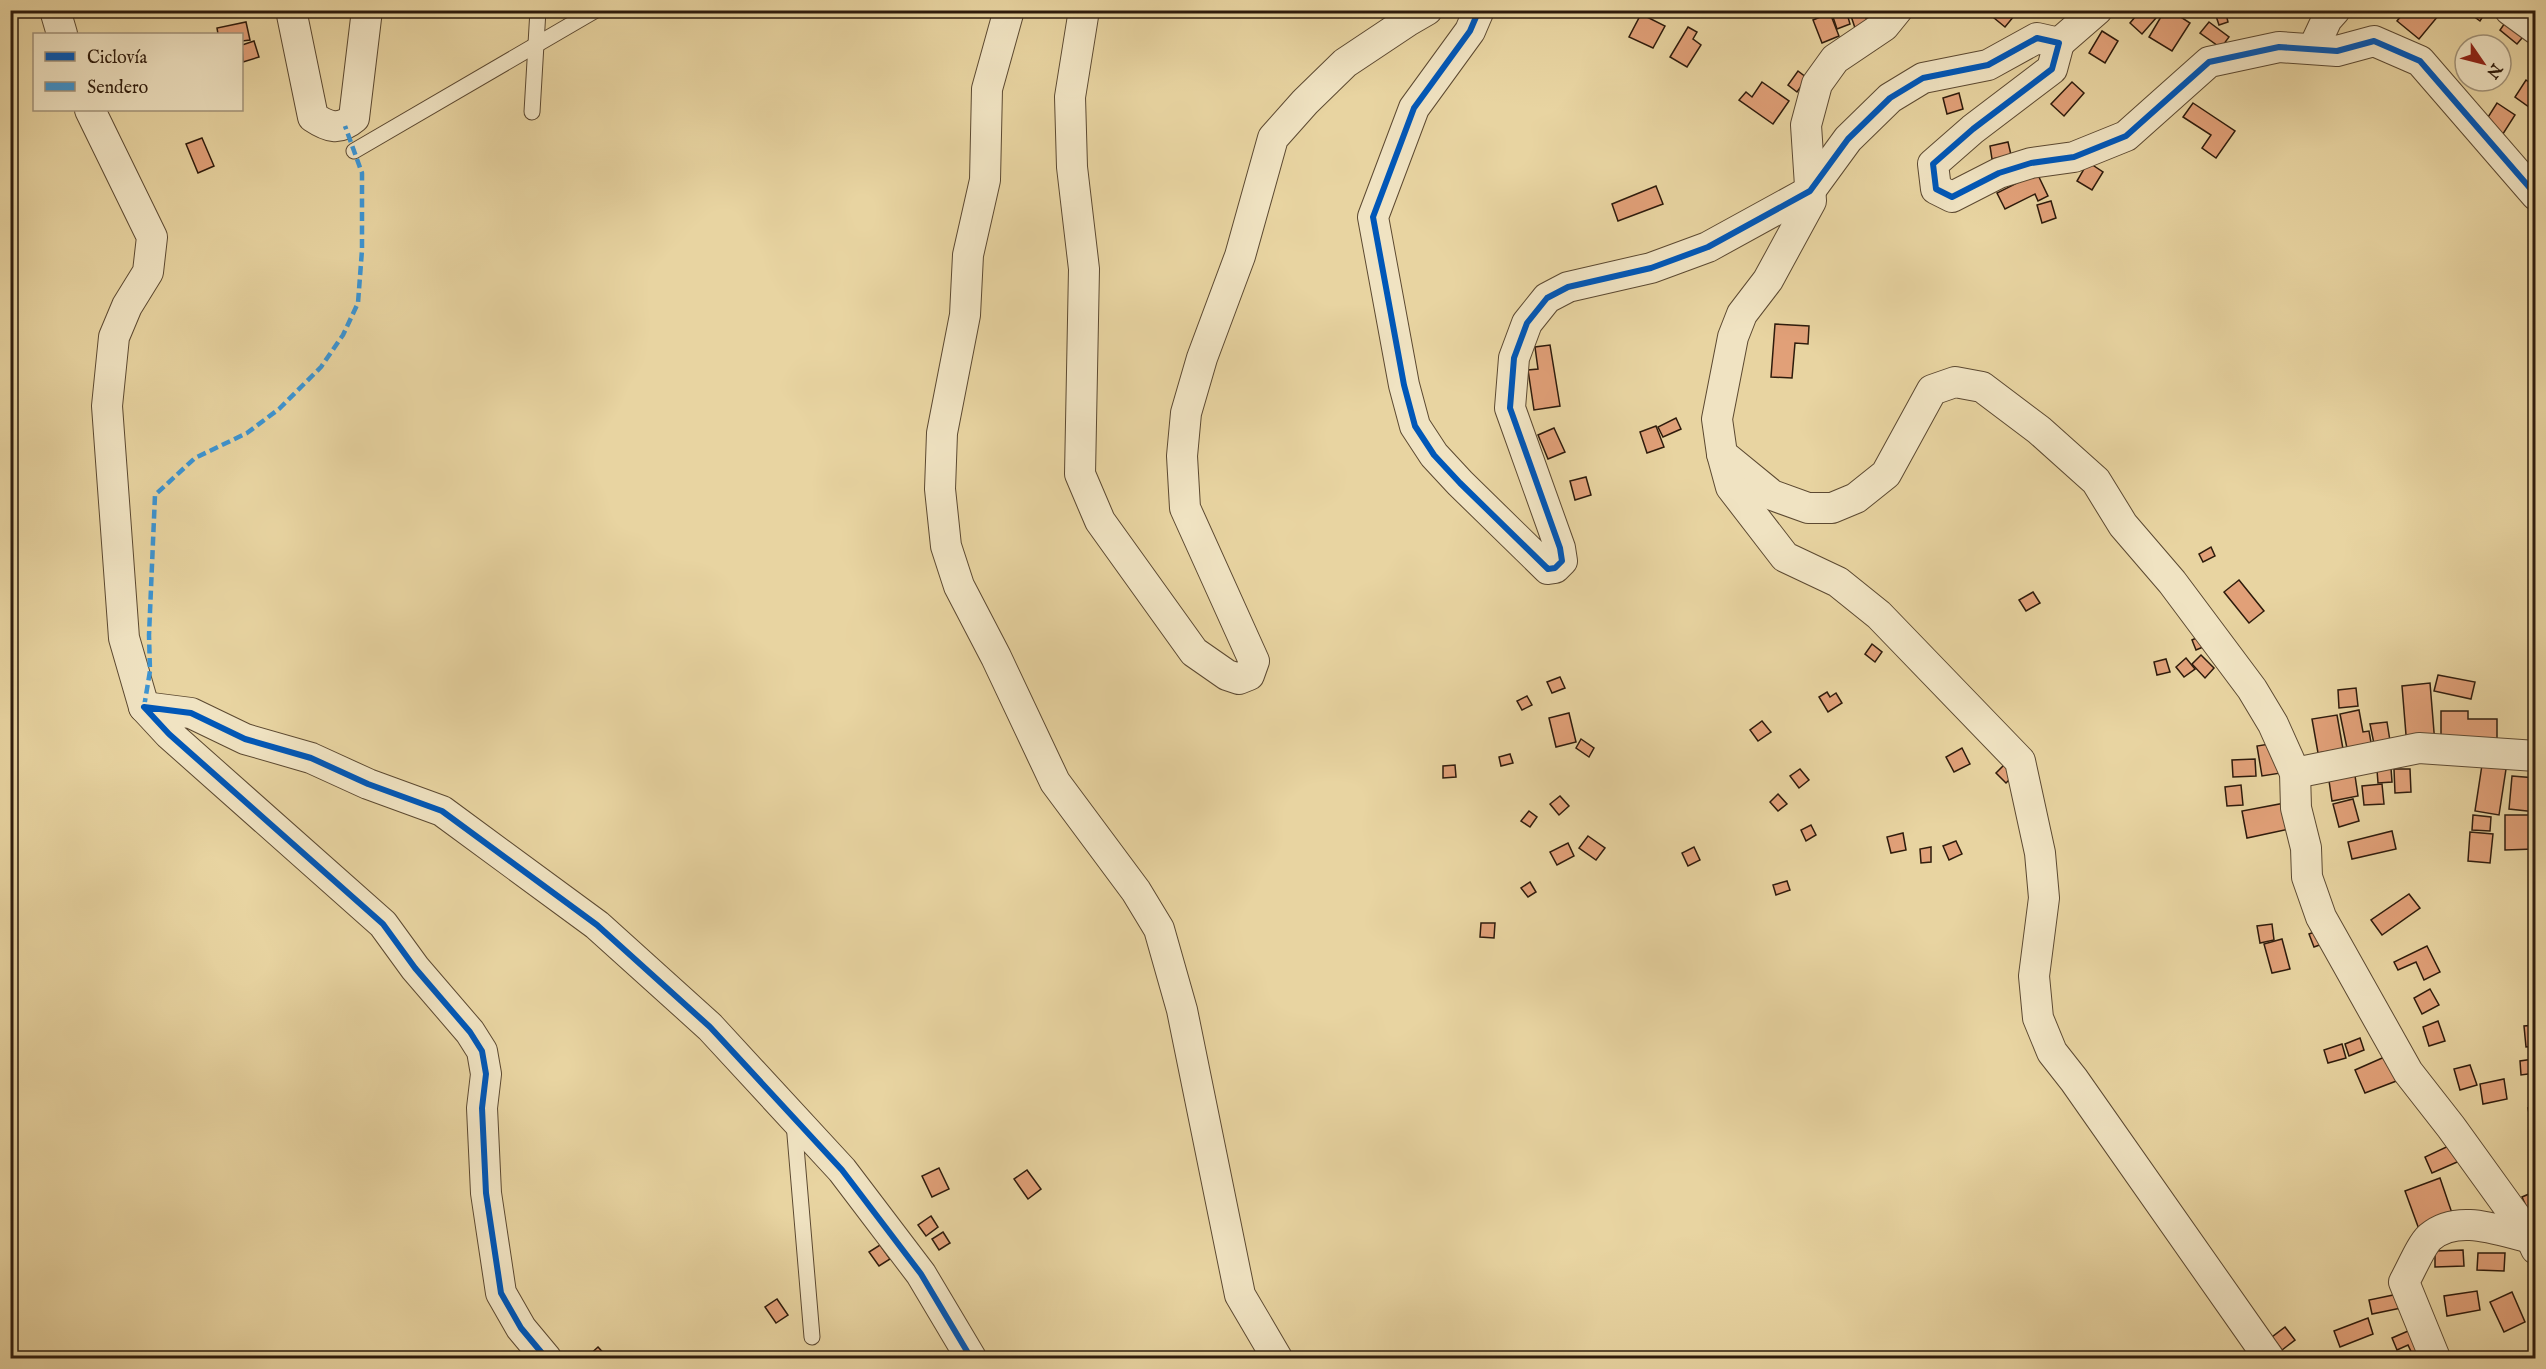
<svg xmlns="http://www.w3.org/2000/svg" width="2546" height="1369" font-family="'IM FELL English',serif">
  <rect width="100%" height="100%" fill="#e8d4a1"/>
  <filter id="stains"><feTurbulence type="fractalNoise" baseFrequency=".00333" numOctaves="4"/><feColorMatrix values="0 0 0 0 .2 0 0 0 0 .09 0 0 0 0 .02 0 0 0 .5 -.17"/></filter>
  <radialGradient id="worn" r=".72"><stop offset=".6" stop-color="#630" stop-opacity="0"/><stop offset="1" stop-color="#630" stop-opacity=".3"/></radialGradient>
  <g fill="#e1a078" stroke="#2e1b0c" stroke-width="1.5">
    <polygon points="1846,10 1850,24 1837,29 1832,14"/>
    <polygon points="1849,10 1863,10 1869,26 1856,31"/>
    <polygon points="1989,10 2019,10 2005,27 1988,13"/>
    <polygon points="2141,10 2163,10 2142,34 2130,23"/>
    <polygon points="2165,10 2170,10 2190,23 2172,51 2149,37"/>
    <polygon points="2214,10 2225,10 2228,22 2219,25"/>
    <polygon points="2406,10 2443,10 2419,39 2397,21"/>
    <polygon points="2465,10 2487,10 2480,21"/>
    <polygon points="1830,13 1839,36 1822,43 1813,20"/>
    <polygon points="1641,14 1665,26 1653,48 1629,37"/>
    <polygon points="2509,17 2527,32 2517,44 2500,30"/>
    <polygon points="246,22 250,40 242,41 242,34 218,34 217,28"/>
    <polygon points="2209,22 2229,37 2221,48 2200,33"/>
    <polygon points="1688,27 1697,32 1693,39 1701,45 1687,67 1670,57"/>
    <polygon points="2102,31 2118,41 2105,63 2089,53"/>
    <polygon points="254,41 259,57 243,62 242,45"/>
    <polygon points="1798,71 1807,78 1797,92 1788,85"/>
    <polygon points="2526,80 2536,87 2536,112 2515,97"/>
    <polygon points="1762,82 1789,101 1773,124 1739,100 1746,92 1752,97"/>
    <polygon points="2072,82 2084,93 2064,116 2051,104"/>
    <polygon points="1959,93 1963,109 1947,114 1943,98"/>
    <polygon points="2193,103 2235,131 2216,158 2202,148 2211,135 2183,117"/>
    <polygon points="2497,103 2515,115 2501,137 2483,125"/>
    <polygon points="202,138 214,166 198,173 186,144"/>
    <polygon points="2008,142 2011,155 1992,159 1990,146"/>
    <polygon points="2088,162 2103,172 2092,190 2077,181"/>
    <polygon points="2037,173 2048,196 2038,201 2035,194 2005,209 1997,193"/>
    <polygon points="1656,186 1663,204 1618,221 1612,204"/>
    <polygon points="2051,201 2056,218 2042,223 2037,205"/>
    <polygon points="1775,324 1809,326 1808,344 1795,343 1792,378 1771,377"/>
    <polygon points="1550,345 1560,406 1534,410 1528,370 1538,369 1535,347"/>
    <polygon points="1676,418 1681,429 1663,437 1658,427"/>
    <polygon points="1656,426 1664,447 1647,453 1640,432"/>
    <polygon points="1554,428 1565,452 1548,459 1538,435"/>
    <polygon points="1586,477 1591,495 1575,500 1570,481"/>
    <polygon points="2211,547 2215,556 2203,562 2199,554"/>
    <polygon points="2239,580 2264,611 2249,623 2224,592"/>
    <polygon points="2033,592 2040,603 2026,611 2019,600"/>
    <polygon points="2205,634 2210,644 2196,650 2192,640"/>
    <polygon points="1872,644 1882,652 1875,662 1865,654"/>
    <polygon points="2201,655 2214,668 2205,678 2192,664"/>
    <polygon points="2186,658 2195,669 2184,677 2176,667"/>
    <polygon points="2166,659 2170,672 2157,675 2154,662"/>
    <polygon points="2438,675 2475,682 2471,699 2434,691"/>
    <polygon points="1560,677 1565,688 1552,693 1547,682"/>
    <polygon points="2430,683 2435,744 2407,747 2402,686"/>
    <polygon points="2356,688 2358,706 2339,708 2338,690"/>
    <polygon points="1827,692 1830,697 1836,693 1842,703 1828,712 1819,697"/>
    <polygon points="1527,696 1532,705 1522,710 1517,701"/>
    <polygon points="2359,710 2363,732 2369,731 2372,748 2348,753 2340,714"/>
    <polygon points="2441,711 2468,711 2468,719 2497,719 2497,746 2441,746"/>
    <polygon points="1569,713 1576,742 1556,747 1549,718"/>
    <polygon points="2337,715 2343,749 2318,753 2312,719"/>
    <polygon points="1762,721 1771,732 1758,741 1750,730"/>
    <polygon points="2387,722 2391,747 2375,749 2370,724"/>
    <polygon points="1581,739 1594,748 1589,757 1576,748"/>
    <polygon points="2275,743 2281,773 2262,776 2257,746"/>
    <polygon points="1962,748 1970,764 1954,772 1946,757"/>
    <polygon points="1510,754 1513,763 1501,766 1499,757"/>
    <polygon points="2255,759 2256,776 2233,777 2232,760"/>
    <polygon points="2006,763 2016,773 2006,783 1996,773"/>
    <polygon points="1455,765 1456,777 1443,778 1443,766"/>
    <polygon points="2482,765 2506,769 2499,815 2475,811"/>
    <polygon points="2391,768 2392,782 2378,783 2377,770"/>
    <polygon points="1800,769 1809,780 1799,788 1790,776"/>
    <polygon points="2354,769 2358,796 2332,801 2328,774"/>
    <polygon points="2394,769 2410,769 2411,792 2395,793"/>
    <polygon points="2512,776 2536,778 2536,812 2509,809"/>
    <polygon points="2382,784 2384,804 2364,805 2362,786"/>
    <polygon points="2241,785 2243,805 2227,806 2225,787"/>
    <polygon points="1778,794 1787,804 1778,811 1770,802"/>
    <polygon points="1560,796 1569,806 1559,815 1550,804"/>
    <polygon points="2353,799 2359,821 2339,827 2333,804"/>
    <polygon points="2285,803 2289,829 2247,838 2242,811"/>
    <polygon points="1529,811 1537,817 1530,827 1521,821"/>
    <polygon points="2473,815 2491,817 2490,831 2472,830"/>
    <polygon points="2505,815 2535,815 2534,849 2505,850"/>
    <polygon points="1811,825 1816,835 1806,841 1801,830"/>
    <polygon points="2392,831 2396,849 2352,859 2348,842"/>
    <polygon points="2470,832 2493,834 2490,863 2468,861"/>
    <polygon points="1903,833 1906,850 1891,853 1887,837"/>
    <polygon points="1588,836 1605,848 1596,860 1579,848"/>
    <polygon points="1956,841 1962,854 1949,860 1943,846"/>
    <polygon points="1568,843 1574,856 1557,865 1550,852"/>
    <polygon points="1694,847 1700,860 1688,866 1682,853"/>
    <polygon points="1931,847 1931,862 1921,863 1920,849"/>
    <polygon points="1787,881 1790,890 1776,895 1773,885"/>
    <polygon points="1530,882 1536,892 1528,897 1521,888"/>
    <polygon points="2409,894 2420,908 2382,935 2371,920"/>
    <polygon points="1481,923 1495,923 1494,938 1480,937"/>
    <polygon points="2272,924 2274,940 2260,943 2257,926"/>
    <polygon points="2320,930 2325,943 2314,947 2309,934"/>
    <polygon points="2282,939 2290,969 2272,973 2264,944"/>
    <polygon points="2427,946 2440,972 2424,980 2416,962 2398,970 2394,962"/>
    <polygon points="2430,989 2439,1005 2422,1014 2414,998"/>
    <polygon points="2438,1021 2445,1041 2429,1046 2423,1027"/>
    <polygon points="2536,1025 2536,1046 2526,1047 2524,1026"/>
    <polygon points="2360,1038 2364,1050 2349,1056 2345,1044"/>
    <polygon points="2342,1044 2346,1058 2328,1063 2324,1050"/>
    <polygon points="2389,1055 2399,1080 2365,1093 2355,1070"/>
    <polygon points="2533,1059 2535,1073 2521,1075 2520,1061"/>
    <polygon points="2470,1065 2477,1085 2460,1090 2454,1069"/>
    <polygon points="2504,1079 2507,1099 2483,1104 2480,1084"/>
    <polygon points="2536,1107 2536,1124 2531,1125 2528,1108"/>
    <polygon points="2457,1142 2464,1159 2432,1173 2425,1157"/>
    <polygon points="939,1168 949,1189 932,1197 922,1176"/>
    <polygon points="1027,1170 1041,1189 1028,1199 1014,1179"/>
    <polygon points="2440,1178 2454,1219 2420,1232 2405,1191"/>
    <polygon points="2536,1191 2536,1212 2530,1215 2522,1197"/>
    <polygon points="931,1216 938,1227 926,1236 918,1225"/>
    <polygon points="943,1232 950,1243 939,1250 932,1239"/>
    <polygon points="880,1245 890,1259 879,1266 869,1252"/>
    <polygon points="2463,1250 2464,1266 2435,1267 2435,1251"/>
    <polygon points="2478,1253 2505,1253 2504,1271 2477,1270"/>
    <polygon points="2477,1291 2480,1310 2447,1316 2444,1296"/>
    <polygon points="2512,1292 2525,1322 2504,1332 2490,1302"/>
    <polygon points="2403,1293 2406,1307 2372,1314 2369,1300"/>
    <polygon points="777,1299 788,1315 776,1323 765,1307"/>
    <polygon points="2368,1318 2373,1334 2340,1347 2334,1331"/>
    <polygon points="2285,1327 2295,1340 2282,1350 2272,1337"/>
    <polygon points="2415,1328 2427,1358 2414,1358 2408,1345 2397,1350 2392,1338"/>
    <polygon points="598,1347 608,1358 586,1358"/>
  </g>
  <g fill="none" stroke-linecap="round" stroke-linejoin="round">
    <g stroke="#5c4931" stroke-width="17">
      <g id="service">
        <polyline points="532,112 538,10"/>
        <polyline points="354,151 596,10"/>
        <polyline points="794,1123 812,1337"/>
      </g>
    </g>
    <g stroke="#5c4931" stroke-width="32">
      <g id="minor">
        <polyline points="55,10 62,34"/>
        <path d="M291 10 313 117C328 127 339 131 354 118L367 10"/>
        <polyline points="1009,10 987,89 985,180 968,255 965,315 942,433 940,489 946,546 959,586 996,657 1055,782 1136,891 1159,929 1182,1010 1240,1295 1277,1358"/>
        <polyline points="1084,10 1070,97 1072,167 1084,269 1080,474 1100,521 1194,652 1227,675 1239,679 1249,675 1254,661 1185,508 1182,456 1186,413 1202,358 1240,256 1273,138 1305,102 1345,63 1408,21 1427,10"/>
        <polyline points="1479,10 1470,31 1414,108 1373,217 1404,385 1415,426 1434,455 1460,483 1548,569 1555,568 1562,561 1560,548 1510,408 1514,358 1527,323 1547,298 1568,287 1651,268 1708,247 1810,191 1848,139 1890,98 1923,78 1988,65 2037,38 2059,43 2052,69 1973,129 1933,164 1936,189 1952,197 1999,173 2031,163 2074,157 2126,136 2209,62 2279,47 2337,51 2374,41 2420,61 2536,195"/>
        <polyline points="1897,10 1884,26 1835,59 1817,84 1806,125 1811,201 1768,280 1742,314 1733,337 1717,419 1722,454 1772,495 1808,508 1832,508 1856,498 1886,474 1932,390 1955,382 1982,387 2039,430 2096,481 2123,525 2172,582 2252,689 2273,724 2295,773 2296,808 2306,848 2307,877 2321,917 2408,1072 2451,1127 2531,1238 2536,1249"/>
        <polyline points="2510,10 2536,29"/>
        <polyline points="2059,43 2097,10"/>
        <polyline points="2313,49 2327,19 2335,10"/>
        <polyline points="90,110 152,237 148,272 127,306 114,337 107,406 124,638 144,707"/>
        <polyline points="1722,454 1731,487 1785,557 1838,582 1879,615 2020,761 2040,853 2044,898 2034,976 2038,1018 2052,1052 2074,1080 2269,1358"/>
        <polyline points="2295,773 2419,748 2536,756"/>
        <polyline points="546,1358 521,1328 501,1293 486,1193 482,1108 486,1074 482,1051 470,1032 415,968 383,924 169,734 144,707 191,713 245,739 311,758 368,784 442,811 597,925 710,1027 842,1170 921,1274 971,1358"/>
        <path d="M2435 1358 2404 1282C2411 1270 2421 1245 2430 1237 2458 1213 2500 1231 2531 1238L2536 1237"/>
      </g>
    </g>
    <use href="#service" stroke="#f0e3c2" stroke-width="15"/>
    <use href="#minor" stroke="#f0e3c2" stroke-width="30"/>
    <polyline stroke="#3c94d2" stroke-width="4.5" stroke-dasharray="9 4.5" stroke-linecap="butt" points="144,707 150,671 149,635 155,495 195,458 247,433 279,409 321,367 343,335 358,303 362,250 362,173 345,126"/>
    <g stroke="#f0e3c2" stroke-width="10">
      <g id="cycleway">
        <polyline points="1479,10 1470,31 1414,108 1373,217 1404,385 1415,426 1434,455 1460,483 1548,569 1555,568 1562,561 1560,548 1510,408 1514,358 1527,323 1547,298 1568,287 1651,268 1708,247 1810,191 1848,139 1890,98 1923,78 1988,65 2037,38 2059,43 2052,69 1973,129 1933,164 1936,189 1952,197 1999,173 2031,163 2074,157 2126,136 2209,62 2279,47 2337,51 2374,41 2420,61 2536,195"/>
        <polyline points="546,1358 521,1328 501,1293 486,1193 482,1108 486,1074 482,1051 470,1032 415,968 383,924 169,734 144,707 191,713 245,739 311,758 368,784 442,811 597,925 710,1027 842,1170 921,1274 971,1358"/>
      </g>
    </g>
    <use href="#cycleway" stroke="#0057b8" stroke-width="6"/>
  </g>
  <rect width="2546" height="1369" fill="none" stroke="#e8d4a1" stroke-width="36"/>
  <rect x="12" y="12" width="2522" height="1345" fill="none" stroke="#2e1b0c" stroke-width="3"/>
  <rect x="18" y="18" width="2510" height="1333" fill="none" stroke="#2e1b0c" stroke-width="1.5"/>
  <rect x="33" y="33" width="210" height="78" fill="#f0e3c2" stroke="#a29379" stroke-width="1.5"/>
  <rect x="45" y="52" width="30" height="9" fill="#0057b8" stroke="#a29379" stroke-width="1.5"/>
  <text x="87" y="63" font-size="18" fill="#2e1b0c">Ciclovía</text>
  <rect x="45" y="82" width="30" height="9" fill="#3c94d2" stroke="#a29379" stroke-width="1.5"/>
  <text x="87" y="93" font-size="18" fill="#2e1b0c">Sendero</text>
  <g transform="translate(2483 63) rotate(125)"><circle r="28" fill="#f0e3c2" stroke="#a29379" stroke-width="1.5"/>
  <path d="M0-4.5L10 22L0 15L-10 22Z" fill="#8f2418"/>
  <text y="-9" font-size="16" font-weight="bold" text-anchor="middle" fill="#2e1b0c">N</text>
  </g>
  <rect width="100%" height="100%" filter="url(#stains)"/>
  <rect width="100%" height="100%" fill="url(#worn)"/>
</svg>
